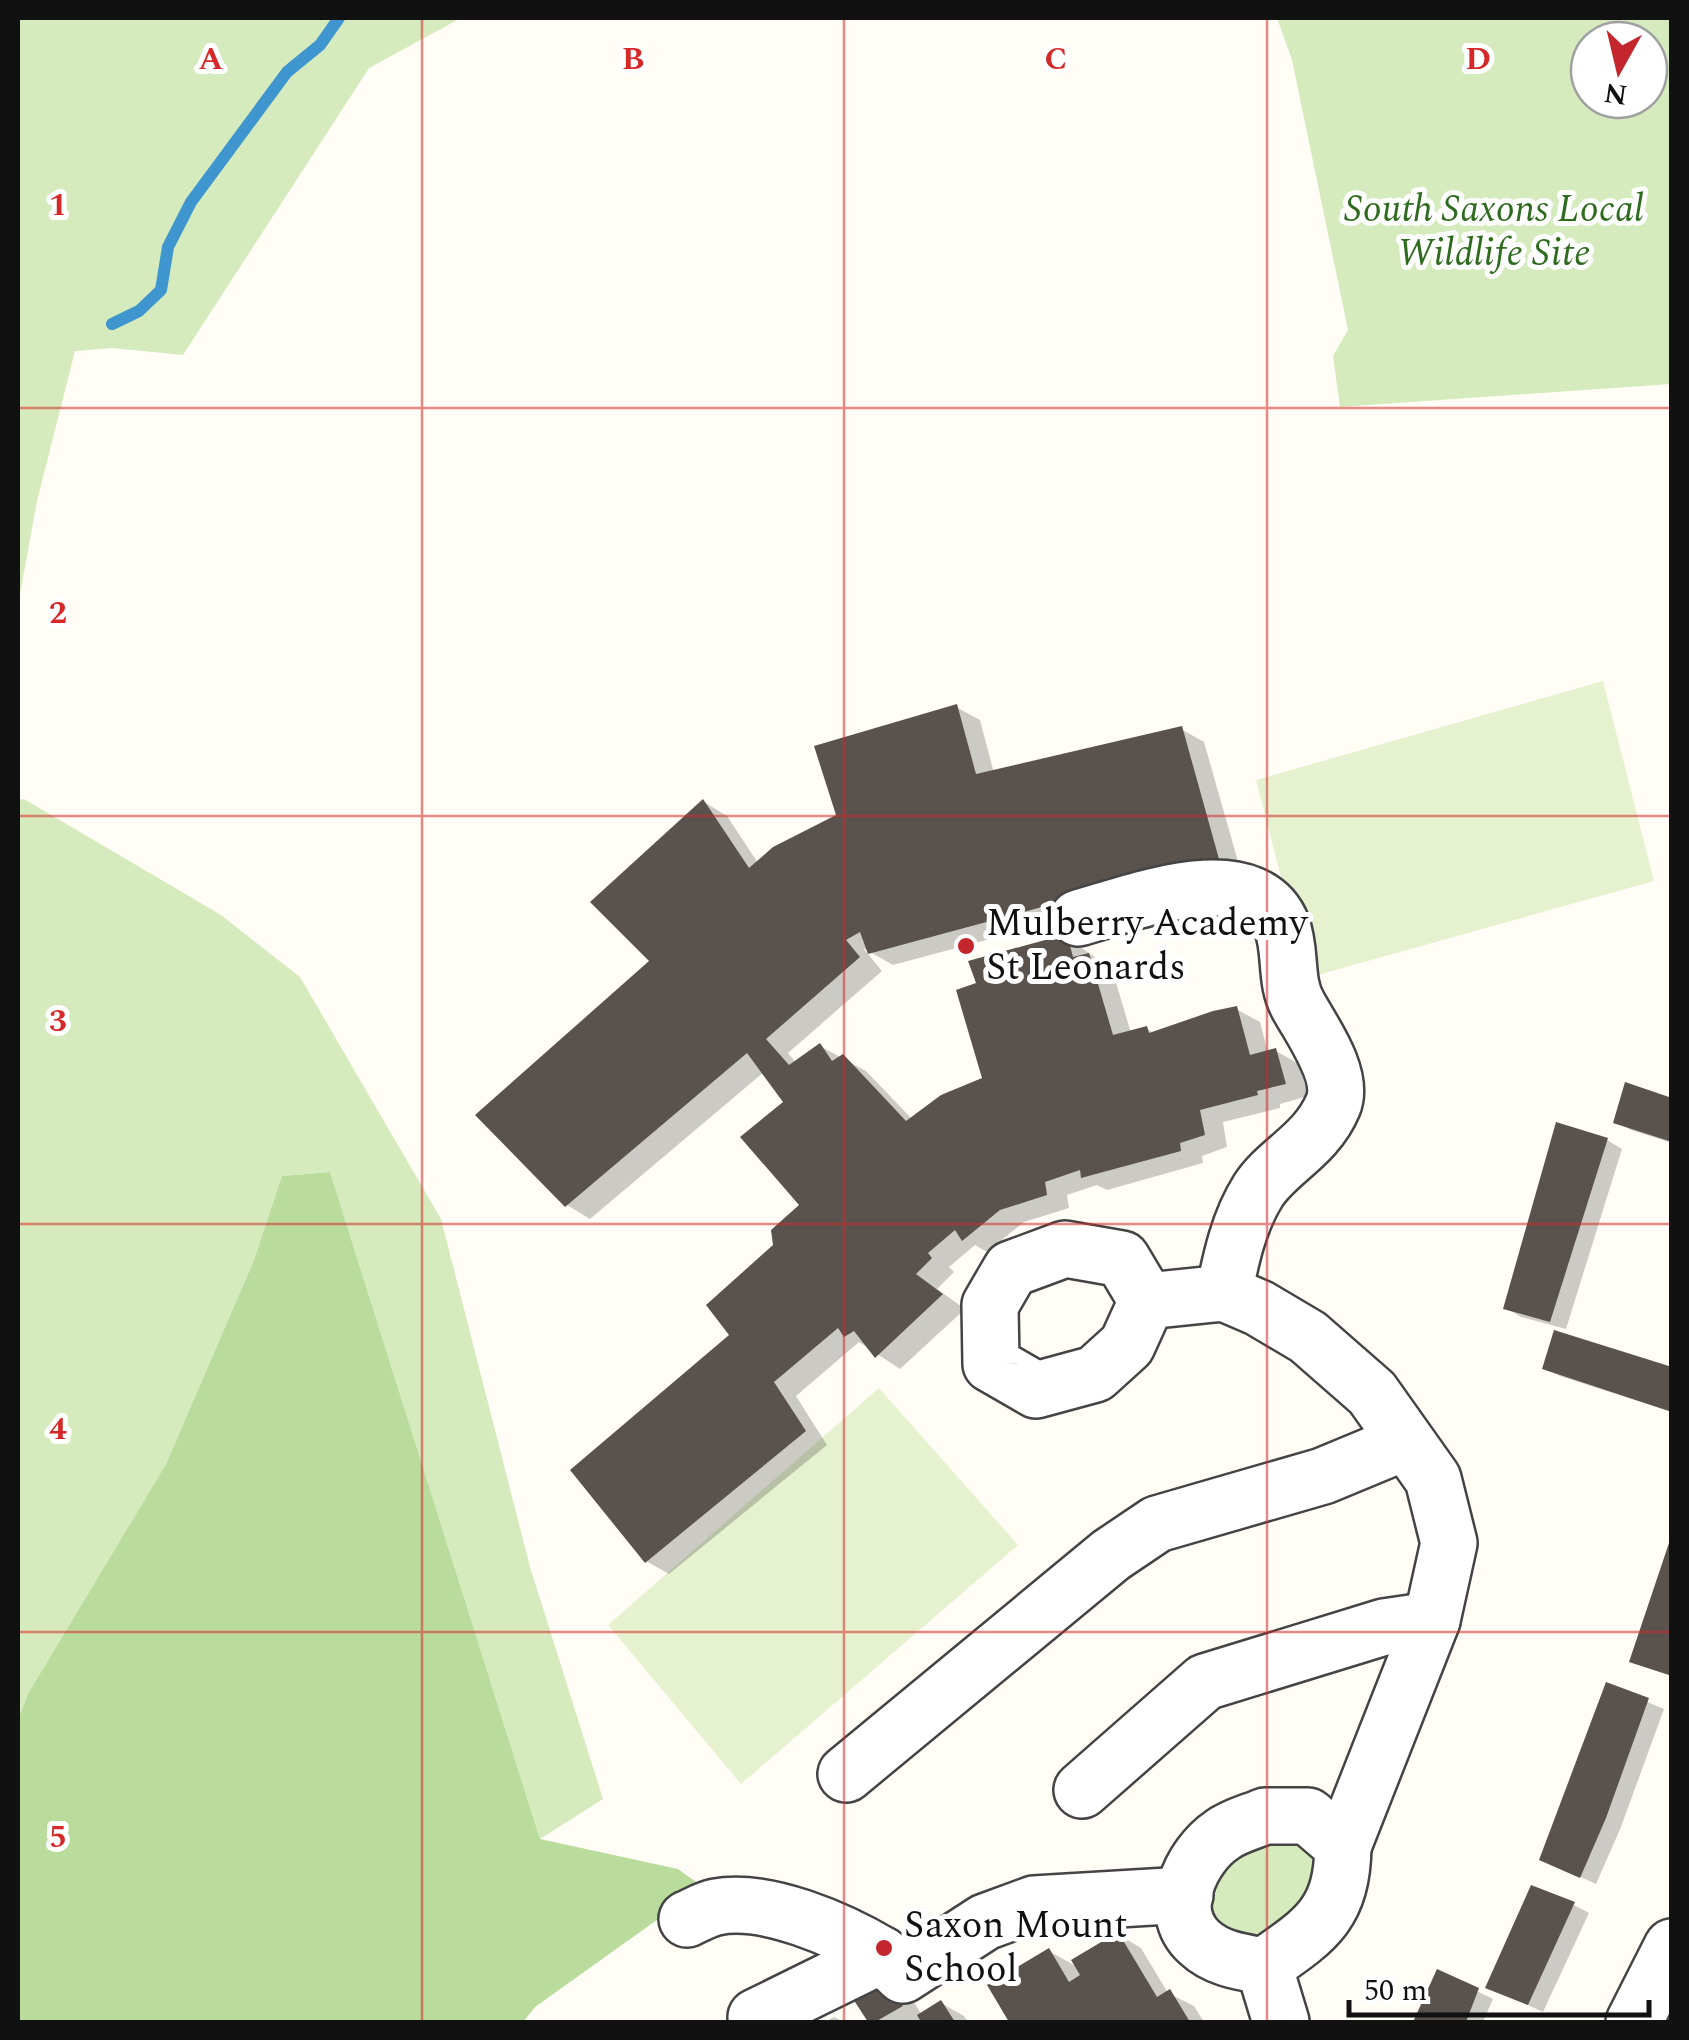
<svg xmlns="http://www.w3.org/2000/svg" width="1689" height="2040" font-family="Spectral,serif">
  <rect width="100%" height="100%" fill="#fffdf5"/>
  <g fill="#d5ebbd" fill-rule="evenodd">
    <polygon points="18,18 461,18 369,68 183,355 112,348 75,351 37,501 18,605"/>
    <path d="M1277 18H1671V384L1340 407 1333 356 1348 330 1292 60ZM1589 40H1649V100H1589Z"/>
    <polygon points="24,799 221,915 300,977 441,1219 530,1567 603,1799 540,1839 330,1172 282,1176 254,1260 166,1464 29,1692 18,1719 18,800"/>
    <path d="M1298 1839 1316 1856 1320 1877C1312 1890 1304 1908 1292 1917 1256 1944 1220 1941 1202 1897L1232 1848Z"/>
  </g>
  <polygon fill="#b9dc9c" points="330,1172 540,1839 678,1869 703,1887 535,2007 523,2022 18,2022 18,1719 29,1692 166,1464 254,1260 282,1176"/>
  <g fill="#e6f2cf">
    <polygon points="1603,681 1654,881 1307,978 1256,780"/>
    <polygon points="879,1388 1018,1545 741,1784 608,1625"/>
  </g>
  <g fill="#0003">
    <polygon points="956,707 980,720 994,773 1181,729 1204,742 1241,872 893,965 863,948 882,971 788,1053 796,1063 820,1046 866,1071 912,1119 985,1080 1066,937 1112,969 1131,1033 1147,1029 1155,1034 1236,1009 1260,1022 1268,1053 1276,1051 1299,1064 1308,1096 1280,1104 1280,1108 1223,1122 1227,1147 1202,1156 1203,1163 1107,1190 1097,1185 1067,1195 1069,1208 1024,1222 987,1252 975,1245 949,1267 954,1272 937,1289 965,1309 900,1369 859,1342 796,1396 827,1445 669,1574 646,1561 732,1335 776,1246 802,1206 786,1102 764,1072 590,1219 567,1205 704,802 727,816 758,863 840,816"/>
    <polygon points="1672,1101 1672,1143 1631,1130 1616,1122"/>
    <polygon points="1607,1140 1622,1149 1566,1329 1521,1317 1506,1308"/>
    <polygon points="1545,1368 1672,1370 1672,1412 1560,1376"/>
    <polygon points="1607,1685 1664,1709 1621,1827 1596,1884 1542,1859"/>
    <polygon points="1574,1905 1589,1913 1543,2012 1489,1987"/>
    <polygon points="1118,1934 1141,1948 1168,1993 1194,2006 1204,2022 1009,2022 1049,1951 1079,1968"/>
    <polygon points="1438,1972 1493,1999 1483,2022 1415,2022"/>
    <polygon points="903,1984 922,2015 941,2003 964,2016 968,2022 871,2022 850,1988"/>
    <polygon points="834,2017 844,2022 825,2022"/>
  </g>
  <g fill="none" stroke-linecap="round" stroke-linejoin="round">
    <polyline stroke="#3f96cf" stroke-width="12" points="112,324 139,311 161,290 168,247 191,202 287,72 320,45 339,18"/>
  </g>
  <g fill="#5a524d">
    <polygon points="957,704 976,774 1182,726 1219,859 868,954 860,932 846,940 860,957 766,1039 789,1065 820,1043 832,1061 843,1054 906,1121 941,1095 982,1078 956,990 976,983 968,961 1067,934 1073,957 1089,953 1113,1035 1147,1026 1149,1033 1213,1011 1237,1006 1250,1055 1276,1048 1286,1084 1257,1091 1258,1095 1200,1110 1205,1135 1180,1143 1181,1151 1081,1178 1080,1170 1045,1182 1047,1195 1000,1210 962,1241 955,1230 928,1253 932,1258 916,1274 943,1294 875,1358 854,1331 844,1337 838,1328 774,1382 806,1431 645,1563 570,1470 729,1335 706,1305 773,1245 771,1230 799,1205 740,1137 783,1102 747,1053 565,1207 475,1115 649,961 590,902 703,799 749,868 773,847 836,815 814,746"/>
    <polygon points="1625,1082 1672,1098 1672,1142 1613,1123"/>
    <polygon points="1556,1122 1608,1138 1550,1322 1503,1309"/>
    <polygon points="1554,1330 1672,1367 1672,1412 1542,1369"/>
    <polygon points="1672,1534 1672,1676 1629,1662"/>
    <polygon points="1606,1682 1649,1698 1606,1818 1580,1878 1539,1860"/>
    <polygon points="1531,1885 1575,1902 1528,2005 1485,1988"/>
    <polygon points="1118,1932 1157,1997 1170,1989 1190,2022 1009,2022 987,1985 1049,1948 1069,1982 1080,1975 1071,1960"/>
    <polygon points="880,1967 903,2006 875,2022 868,2022 846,1988"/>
    <polygon points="1437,1969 1479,1988 1466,2022 1413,2022"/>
    <polygon points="941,2000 955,2022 921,2022 917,2015"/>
  </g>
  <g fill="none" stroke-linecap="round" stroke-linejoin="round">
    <g stroke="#444" stroke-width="60">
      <g id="minor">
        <path d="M1078 918C1130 904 1253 854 1282 926 1292 953 1284 982 1299 1007 1313 1032 1345 1076 1333 1105 1316 1146 1277 1161 1258 1191 1239 1221 1231 1258 1224 1293"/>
        <polyline points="1147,1301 1122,1259 1065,1249 1011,1269 990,1305 991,1364 1036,1390 1095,1374 1127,1345 1147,1301 1224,1293 1259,1308 1308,1337 1372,1393 1433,1479 1449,1543 1432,1620 1343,1846"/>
        <polyline points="846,1774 1111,1555 1157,1524 1323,1476 1405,1442"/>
        <polyline points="1082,1790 1205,1682 1384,1627 1432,1620"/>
        <path d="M1265 1816H1308L1343 1846C1342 1914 1316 1930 1264 1966 1241 1962 1217 1959 1199 1942 1165 1911 1191 1856 1222 1835 1234 1826 1251 1822 1265 1816Z"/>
        <path d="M687 1919C696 1915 706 1909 716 1907 766 1897 840 1930 882 1955"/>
        <polyline points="1264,1966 1281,2022"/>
        <polyline points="756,2017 882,1955 903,1975 985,1922 1034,1904 1185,1895"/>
        <polyline points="1634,2022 1672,1947"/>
      </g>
    </g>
    <use href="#minor" stroke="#fff" stroke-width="55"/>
  </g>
  <path fill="none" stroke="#d62828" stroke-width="2.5" stroke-opacity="0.55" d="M422 18V2022M844 18V2022M1267 18V2022M18 408H1672M18 816H1672M18 1224H1672M18 1632H1672"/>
  <g fill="#c4262e" stroke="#fff" stroke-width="4">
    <circle cx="966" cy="946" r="10"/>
    <circle cx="884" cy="1948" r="10"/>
  </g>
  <g text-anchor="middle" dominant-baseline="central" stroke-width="10" stroke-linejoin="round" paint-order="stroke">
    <g font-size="38" font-style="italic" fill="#2f6b1f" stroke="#fff">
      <text x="1494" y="210">South Saxons Local<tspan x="1494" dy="44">Wildlife Site</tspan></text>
    </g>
    <g font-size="38" fill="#111" stroke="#fff" text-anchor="start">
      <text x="986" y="924">Mulberry Academy<tspan x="986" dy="44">St Leonards</tspan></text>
      <text x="904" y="1926">Saxon Mount<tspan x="904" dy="44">School</tspan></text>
    </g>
  </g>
  <g font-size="32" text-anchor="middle" font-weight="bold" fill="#d62828" stroke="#fff" stroke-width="10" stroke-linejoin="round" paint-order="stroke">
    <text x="211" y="69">A</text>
    <text x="633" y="69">B</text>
    <text x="1056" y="69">C</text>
    <text x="1478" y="69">D</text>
    <text x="58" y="215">1</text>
    <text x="58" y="623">2</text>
    <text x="58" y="1031">3</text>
    <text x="58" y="1439">4</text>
    <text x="58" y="1847">5</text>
  </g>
  <rect width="1689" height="2040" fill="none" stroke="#111111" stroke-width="40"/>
  <g transform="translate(1619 70) rotate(188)"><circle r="48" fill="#ffffff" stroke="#a0a0a0" stroke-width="2.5"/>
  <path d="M0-8L18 38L0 25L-18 38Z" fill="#c4262e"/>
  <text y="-15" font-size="28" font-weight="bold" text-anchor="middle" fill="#111111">N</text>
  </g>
  <path d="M1349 2000v15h300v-15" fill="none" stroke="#111111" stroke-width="5"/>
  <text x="1364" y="2000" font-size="30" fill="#111111" stroke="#ffffff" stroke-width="8" paint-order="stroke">50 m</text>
</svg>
